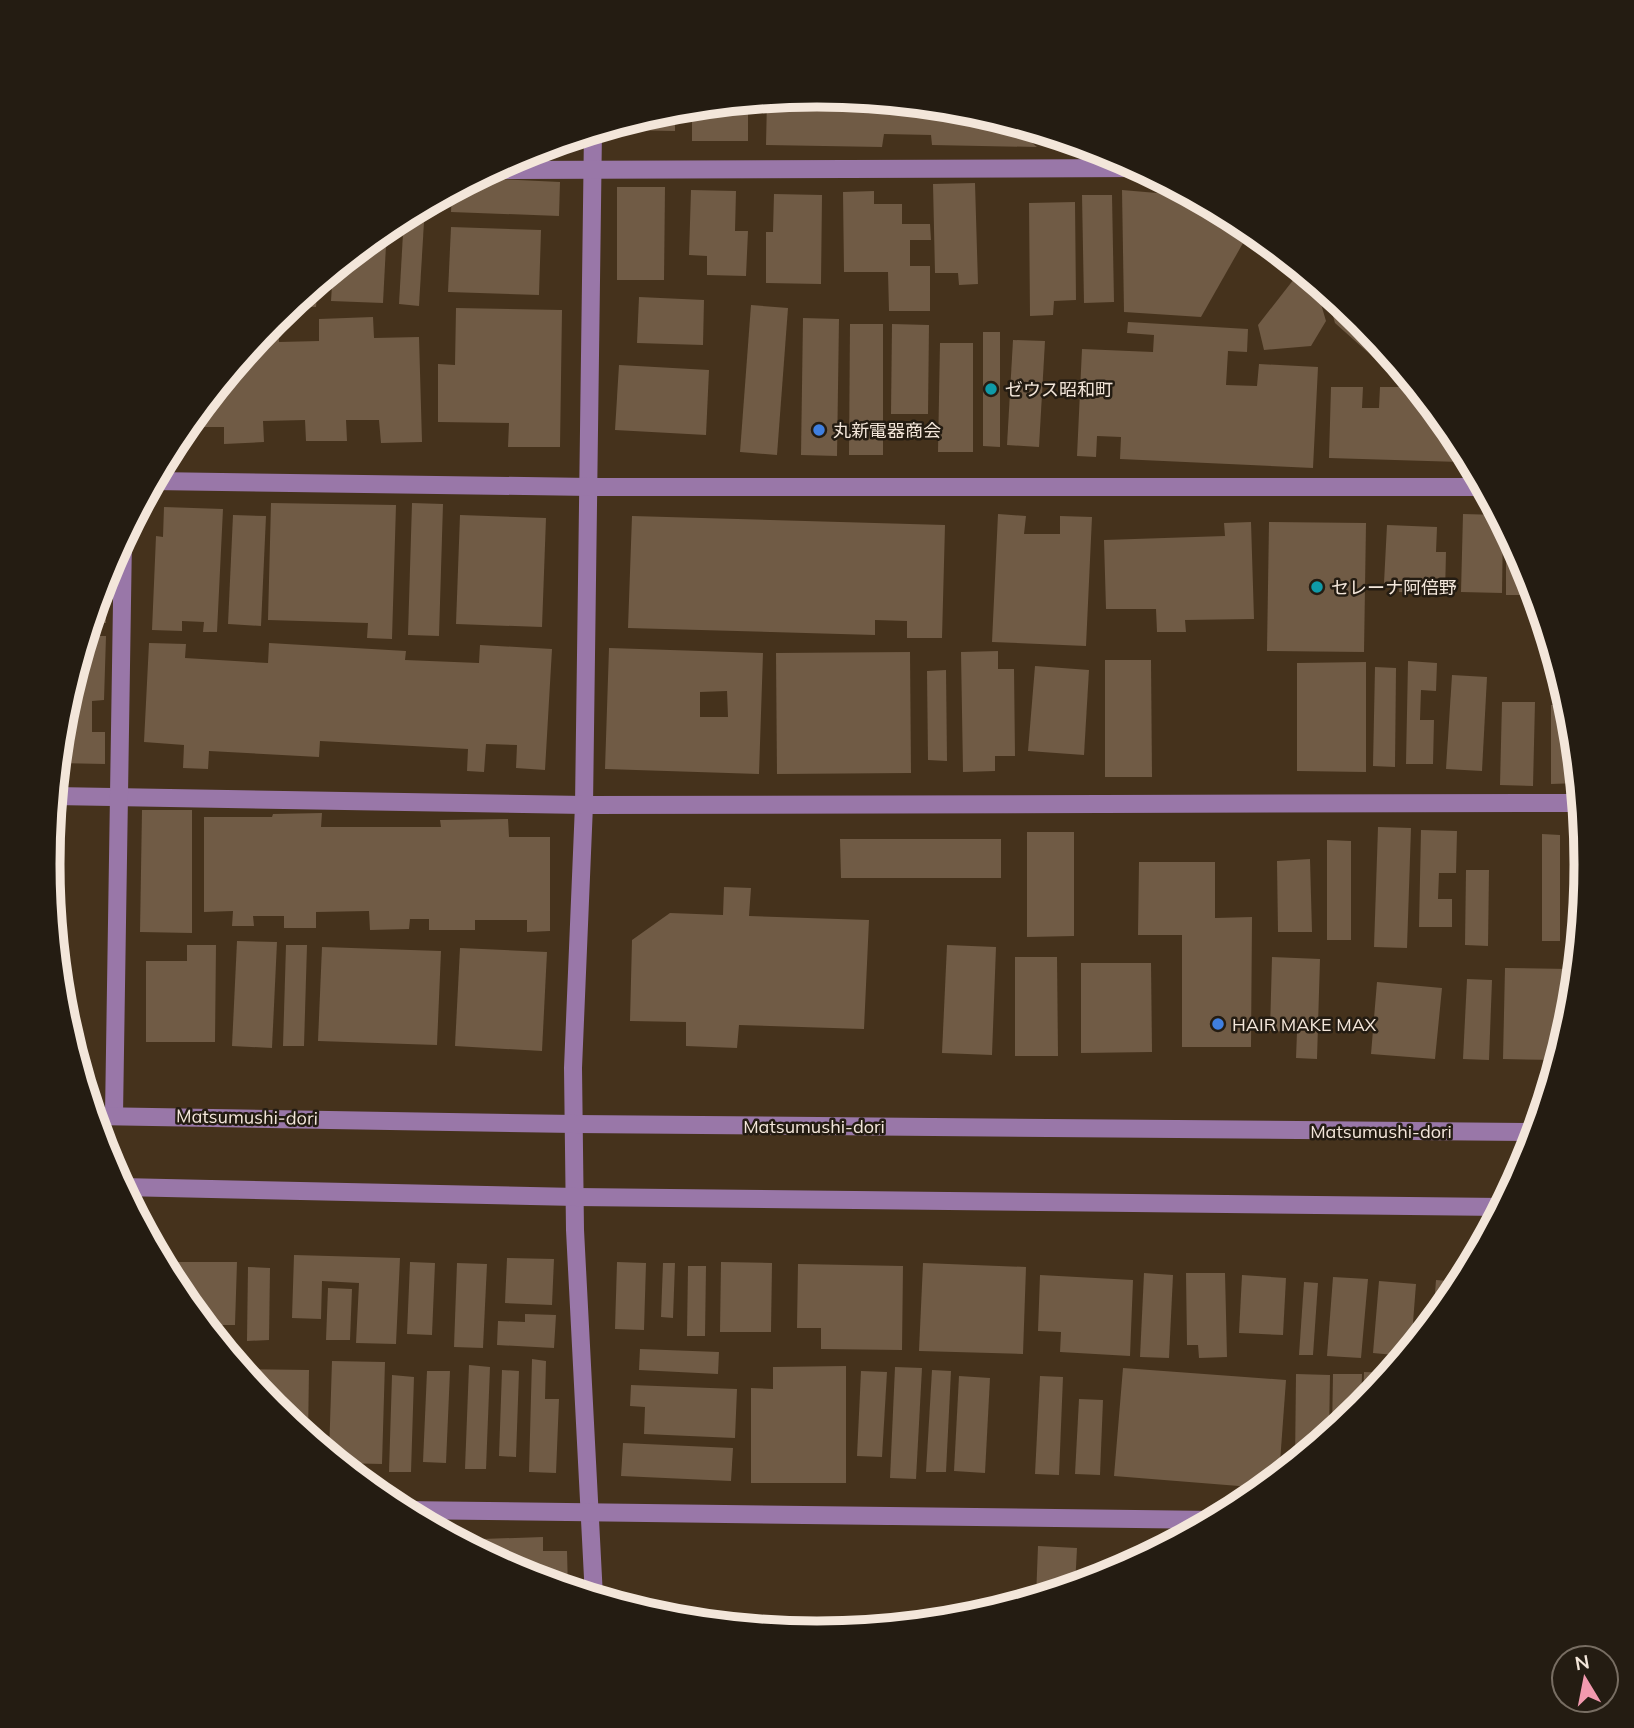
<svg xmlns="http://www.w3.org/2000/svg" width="1634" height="1728" font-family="Mulish,'Noto Sans JP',sans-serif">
  <rect width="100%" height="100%" fill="#45321c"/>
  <g fill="#705b45" fill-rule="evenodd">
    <polygon points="817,94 968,109 1006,121 1037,147 932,145 931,135 884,134 882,147 766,145 767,99"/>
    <polygon points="748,101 748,141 692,141 692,107"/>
    <polygon points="675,108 675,131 622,130 622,123"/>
    <polygon points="1032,129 1054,135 1048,143"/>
    <polygon points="476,178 560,182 559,216 451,212 452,191"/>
    <polygon points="975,183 978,284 959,285 958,273 935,273 933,184"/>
    <polygon points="617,187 665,187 664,280 617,280"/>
    <polygon points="691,190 736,191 735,231 748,231 746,276 707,275 707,256 689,255"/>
    <polygon points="1122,190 1192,196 1251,229 1201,317 1124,312"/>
    <polygon points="874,191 874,204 902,204 902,224 930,224 931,240 910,240 910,266 930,266 930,311 889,311 888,272 844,272 843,192"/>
    <polygon points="774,194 822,195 821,284 766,283 766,232 773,232"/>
    <polygon points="1082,195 1112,195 1114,302 1084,303"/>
    <polygon points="1075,202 1076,300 1054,301 1053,315 1030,316 1029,203"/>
    <polygon points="425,205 419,306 399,304 404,216"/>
    <polygon points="387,226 383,303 331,301 333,270"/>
    <polygon points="451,227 541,230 539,295 448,292"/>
    <polygon points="1301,270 1319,285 1316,287 1326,321 1311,346 1264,350 1258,325"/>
    <polygon points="318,283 316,307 290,306"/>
    <polygon points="639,297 704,300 703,345 637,343"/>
    <polygon points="1333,297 1362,320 1405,373 1391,373 1335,323 1329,302"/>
    <polygon points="751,305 788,308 777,455 740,452"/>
    <polygon points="456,308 562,310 560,447 508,447 509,423 438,422 438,364 455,365"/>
    <polygon points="373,317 374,338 419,337 422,442 381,443 379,420 346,420 347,441 306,441 305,420 263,421 264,442 224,444 224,427 191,427 191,437 176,438 273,319 278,319 279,342 319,341 319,319"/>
    <polygon points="803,318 839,319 837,456 801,455"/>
    <polygon points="1128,322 1248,329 1247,352 1228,351 1226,385 1257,386 1259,364 1318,367 1313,468 1120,459 1121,437 1097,436 1096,457 1077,456 1082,349 1153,352 1154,335 1127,333"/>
    <polygon points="850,324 883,324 883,455 849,455"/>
    <polygon points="892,324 929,325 928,414 891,414"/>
    <polygon points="983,332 1000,332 1000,447 983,446"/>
    <polygon points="1013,340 1045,341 1039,447 1007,445"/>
    <polygon points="940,343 973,343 973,452 938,452"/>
    <polygon points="619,365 709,370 706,435 615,430"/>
    <polygon points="1331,387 1363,387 1362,408 1379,408 1380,387 1416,387 1416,399 1426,399 1457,437 1460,442 1460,462 1329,458"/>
    <polygon points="271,503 396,505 392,639 367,638 368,623 268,620"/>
    <polygon points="412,503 443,504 439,636 408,635"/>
    <polygon points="164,507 223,509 217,632 203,632 204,622 182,621 182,631 152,630 156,536 163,537"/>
    <polygon points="998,514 1026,516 1024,534 1060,534 1060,516 1092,517 1086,646 992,642"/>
    <polygon points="1463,514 1499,515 1503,522 1502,593 1461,592"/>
    <polygon points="233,515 266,516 261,626 228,624"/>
    <polygon points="460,515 546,518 542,627 456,624"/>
    <polygon points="632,516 945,525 942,638 907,638 907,621 875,620 875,635 628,628"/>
    <polygon points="1251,522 1254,619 1185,620 1186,632 1157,632 1156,609 1106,609 1104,540 1225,536 1224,523"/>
    <polygon points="1269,522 1366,523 1364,652 1267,651"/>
    <polygon points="1387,525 1437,527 1436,552 1446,552 1445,594 1399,592 1400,583 1384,583"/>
    <polygon points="1506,529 1528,570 1536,595 1506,595"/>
    <polygon points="106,570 106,623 90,623"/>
    <polygon points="86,636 106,636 104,700 92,701 92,732 105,732 105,764 57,763 62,713"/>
    <polygon points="149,643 186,644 185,658 268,663 269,643 406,651 405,660 479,663 480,645 552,649 545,770 516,768 517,745 486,744 484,772 467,771 468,749 320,741 319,757 209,751 208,769 183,768 184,745 144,742"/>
    <path d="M609 648 763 653 759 774 605 769ZM727 691 728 717H700V692Z"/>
    <polygon points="998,651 998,669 1014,669 1015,756 995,756 995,771 963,772 961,652"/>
    <polygon points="910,652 911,773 777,774 776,653"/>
    <polygon points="1105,660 1151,660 1152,777 1105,777"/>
    <polygon points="1408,661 1437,663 1436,691 1421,690 1420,720 1434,720 1433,764 1406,764"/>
    <polygon points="1366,662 1366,772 1297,771 1297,663"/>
    <polygon points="1035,666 1089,670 1084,755 1028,751"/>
    <polygon points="1375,667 1396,668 1395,767 1373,766"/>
    <polygon points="946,670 947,761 928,760 927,671"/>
    <polygon points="1452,675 1487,677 1482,771 1446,769"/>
    <polygon points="1502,702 1535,702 1533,786 1500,785"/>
    <polygon points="1551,705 1569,705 1579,783 1551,784"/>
    <polygon points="142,810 192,810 192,933 140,932"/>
    <polygon points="322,813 321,827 441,827 440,820 508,819 509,837 550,837 550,931 527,932 527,920 475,920 475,930 429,930 429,919 410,919 409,929 370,930 369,911 316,912 316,928 284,928 284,916 253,916 254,926 232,926 233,911 204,912 204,817 272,817 273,814"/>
    <polygon points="1378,827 1411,828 1407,948 1374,947"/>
    <polygon points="1421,830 1457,831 1456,873 1439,873 1438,899 1452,899 1452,927 1419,927"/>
    <polygon points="1027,832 1074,832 1074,936 1027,937"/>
    <polygon points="1542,834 1560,835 1560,941 1542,941"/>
    <polygon points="840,839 1001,839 1001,878 841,878"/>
    <polygon points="1327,840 1351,841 1351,940 1327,940"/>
    <polygon points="1575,842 1585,842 1587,864 1580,930 1576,930"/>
    <polygon points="1310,859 1312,932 1278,932 1277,861"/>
    <polygon points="1139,862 1215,862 1215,918 1252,917 1251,1047 1182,1047 1182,935 1138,935"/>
    <polygon points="1466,870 1489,870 1488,946 1465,945"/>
    <polygon points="724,887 751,888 749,916 869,920 864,1029 739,1025 737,1048 686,1046 686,1022 630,1021 632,940 670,913 723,915"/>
    <polygon points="55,939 66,939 64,993 60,993"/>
    <polygon points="237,941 277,942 272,1048 232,1046"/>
    <polygon points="187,945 216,945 215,1042 146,1042 146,961 187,961"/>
    <polygon points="286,945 307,945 304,1046 283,1046"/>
    <polygon points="947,945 996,947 992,1055 942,1053"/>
    <polygon points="322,947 441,951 437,1045 318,1041"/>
    <polygon points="460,948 547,952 542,1051 455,1046"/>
    <polygon points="1015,957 1057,957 1058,1056 1015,1056"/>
    <polygon points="1272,957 1320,959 1317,1059 1296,1058 1297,1032 1270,1031"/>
    <polygon points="1081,963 1151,963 1152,1052 1081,1053"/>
    <polygon points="1505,968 1570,969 1569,1023 1558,1060 1503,1059"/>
    <polygon points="1467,979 1492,980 1489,1060 1463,1059"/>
    <polygon points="1377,982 1442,988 1435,1059 1371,1054"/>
    <polygon points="294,1255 400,1258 396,1344 356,1343 359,1283 322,1281 321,1319 292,1318"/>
    <polygon points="507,1258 554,1259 552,1305 505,1303"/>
    <polygon points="161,1262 237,1262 235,1325 204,1325 177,1291"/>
    <polygon points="410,1262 435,1263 432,1335 407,1334"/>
    <polygon points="617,1262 646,1263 644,1330 615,1329"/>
    <polygon points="721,1262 772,1263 771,1332 720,1332"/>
    <polygon points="457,1263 487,1264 483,1348 454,1347"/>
    <polygon points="663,1263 675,1263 673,1318 661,1317"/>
    <polygon points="923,1263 1026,1267 1023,1354 919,1351"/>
    <polygon points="798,1264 903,1266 902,1350 821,1349 821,1328 797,1328"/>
    <polygon points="688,1266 706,1266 705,1336 687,1336"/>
    <polygon points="248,1267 270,1268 269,1340 247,1341"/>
    <polygon points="1144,1273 1173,1275 1169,1358 1140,1357"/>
    <polygon points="1186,1273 1225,1273 1227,1357 1199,1358 1198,1345 1187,1345"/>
    <polygon points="1040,1275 1133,1280 1130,1356 1060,1352 1061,1332 1038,1331"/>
    <polygon points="1242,1275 1286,1278 1283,1335 1239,1333"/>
    <polygon points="1333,1277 1368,1279 1361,1358 1327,1356"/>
    <polygon points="1436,1280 1462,1282 1433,1321"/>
    <polygon points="1379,1281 1416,1284 1411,1348 1405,1356 1373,1353"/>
    <polygon points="1304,1282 1318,1283 1313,1355 1299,1355"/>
    <polygon points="328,1288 352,1289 350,1340 326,1340"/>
    <polygon points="525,1314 556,1315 554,1348 497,1345 498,1321 525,1322"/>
    <polygon points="640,1349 719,1352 718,1374 639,1370"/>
    <polygon points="532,1359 546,1361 545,1399 559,1399 556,1473 529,1472"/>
    <polygon points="332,1361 385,1362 382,1464 339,1463 329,1455"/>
    <polygon points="469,1365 490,1367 486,1469 465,1469"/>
    <polygon points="846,1366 846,1483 751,1483 751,1388 773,1389 773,1367"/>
    <polygon points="895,1367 922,1368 916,1479 890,1478"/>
    <polygon points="1123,1368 1286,1380 1279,1476 1264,1488 1114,1476"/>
    <polygon points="241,1369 309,1370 308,1438 272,1408"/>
    <polygon points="502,1370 519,1371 516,1457 499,1456"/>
    <polygon points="932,1370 951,1371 946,1472 926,1472"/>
    <polygon points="427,1371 450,1371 446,1463 423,1462"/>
    <polygon points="861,1371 887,1372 882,1457 857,1456"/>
    <polygon points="1364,1372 1391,1373 1363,1406"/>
    <polygon points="1296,1374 1330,1375 1329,1435 1295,1463"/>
    <polygon points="1333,1374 1362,1374 1361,1408 1332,1433"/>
    <polygon points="392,1375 414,1377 411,1472 389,1472"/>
    <polygon points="959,1376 990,1378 985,1473 954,1471"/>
    <polygon points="1040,1376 1063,1377 1059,1475 1035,1474"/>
    <polygon points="631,1385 737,1389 735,1438 644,1434 645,1407 630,1406"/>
    <polygon points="1079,1399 1103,1400 1100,1475 1075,1474"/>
    <polygon points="623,1443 733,1448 731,1481 621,1476"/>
    <polygon points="543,1537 543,1551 567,1551 568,1589 522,1575 483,1554 482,1539"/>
    <polygon points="1038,1546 1077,1548 1075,1586 1036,1598"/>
  </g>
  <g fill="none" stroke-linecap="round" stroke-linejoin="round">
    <g stroke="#9977a8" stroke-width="18">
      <polyline points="593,131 584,805 573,1068 575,1230 594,1597"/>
      <polyline points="490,170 1140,168"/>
      <polyline points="153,481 590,487 1484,487"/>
      <polyline points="54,796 584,805 1581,803"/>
      <polyline points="114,1115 123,538"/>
      <polyline points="93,1116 575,1124 1536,1132"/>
      <polyline points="121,1187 576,1197 1502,1207"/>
      <polyline points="400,1510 1215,1520"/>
    </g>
  </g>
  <g fill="#0f9aa8" stroke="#241c12" stroke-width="2.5">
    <circle cx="991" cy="389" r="7"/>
    <circle cx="1317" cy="587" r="7"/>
  </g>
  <g fill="#3f7fe0" stroke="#241c12" stroke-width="2.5">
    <circle cx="819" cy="430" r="7"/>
    <circle cx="1218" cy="1024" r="7"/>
  </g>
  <g text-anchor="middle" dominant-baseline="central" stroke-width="5" stroke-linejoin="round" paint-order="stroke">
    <g font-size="18" fill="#f3e6da" stroke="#241c12" text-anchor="start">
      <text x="1005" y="389">ゼウス昭和町</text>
      <text x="833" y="430">丸新電器商会</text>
      <text x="1331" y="587">セレーナ阿倍野</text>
      <text x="1232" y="1024">HAIR MAKE MAX</text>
    </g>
    <g font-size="18" fill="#f3e6da" stroke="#241c12">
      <text transform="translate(247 1117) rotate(1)">Matsumushi-dori</text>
      <text x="814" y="1126">Matsumushi-dori</text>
      <text x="1381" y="1131">Matsumushi-dori</text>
    </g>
  </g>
  <path d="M0 0H1634V1728H0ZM60 864a757 757 0 1 1 1514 0a757 757 0 1 1-1514 0Z" fill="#241c12" fill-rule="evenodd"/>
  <path fill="none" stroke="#f3e6da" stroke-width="9" d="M60 864a757 757 0 1 1 1514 0a757 757 0 1 1-1514 0Z"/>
  <g transform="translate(1585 1679) rotate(350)"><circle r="33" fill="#241c12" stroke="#776d62" stroke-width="2"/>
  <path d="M0-5L12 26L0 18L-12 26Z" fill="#f29aaf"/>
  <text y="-10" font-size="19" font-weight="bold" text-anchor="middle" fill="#f3e6da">N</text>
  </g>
</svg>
